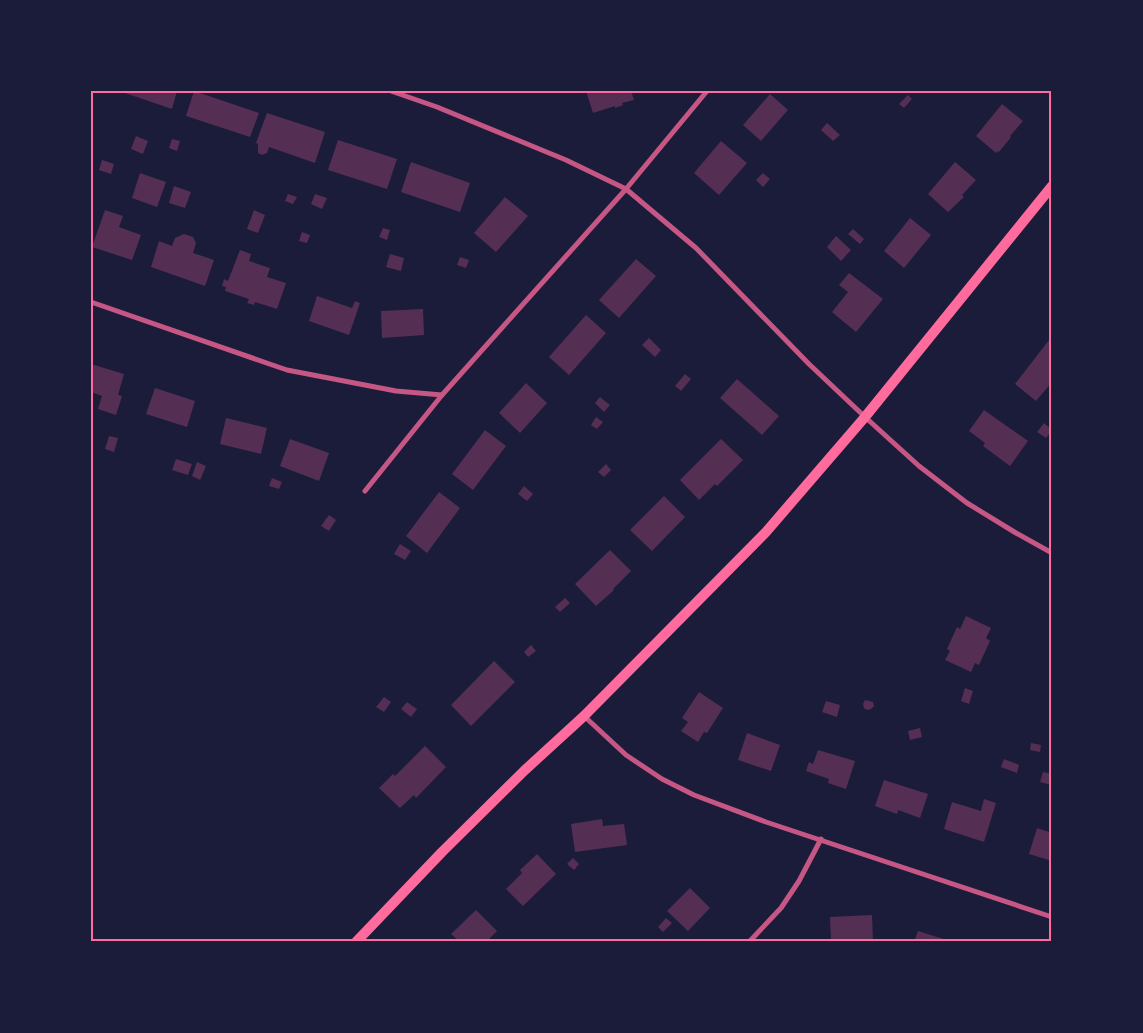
<svg xmlns="http://www.w3.org/2000/svg" width="1143" height="1033" font-family="'Exo 2',sans-serif">
  <rect width="100%" height="100%" fill="#1b1b3a"/>
  <g fill="#542f53">
    <polygon points="119,91 177,91 172,109"/>
    <polygon points="194,91 259,113 250,137 186,116"/>
    <polygon points="586,91 631,91 634,100 622,103 623,105 615,108 615,106 593,113"/>
    <polygon points="770,94 788,110 761,141 743,125"/>
    <polygon points="908,95 912,99 904,108 899,104"/>
    <polygon points="1002,104 1023,121 1010,136 1011,137 999,152 998,151 996,153 976,136"/>
    <polygon points="267,113 325,132 315,163 269,147 267,153 262,155 258,153 258,144 256,143"/>
    <polygon points="827,123 840,135 833,141 821,130"/>
    <polygon points="136,136 148,141 143,154 131,149"/>
    <polygon points="172,139 180,141 177,151 169,148"/>
    <polygon points="338,140 397,159 387,189 328,170"/>
    <polygon points="721,141 747,163 719,195 694,173"/>
    <polygon points="102,160 114,164 111,174 99,170"/>
    <polygon points="411,162 470,183 460,212 401,192"/>
    <polygon points="955,162 976,180 962,195 964,197 948,212 928,194"/>
    <polygon points="140,173 166,182 157,207 132,198"/>
    <polygon points="763,173 770,179 763,187 756,180"/>
    <polygon points="174,186 191,192 185,208 169,203"/>
    <polygon points="288,194 297,197 293,204 285,201"/>
    <polygon points="315,194 327,198 322,209 311,204"/>
    <polygon points="505,197 528,216 496,252 474,233"/>
    <polygon points="105,210 123,216 119,227 141,235 132,260 92,247"/>
    <polygon points="254,210 265,215 258,233 247,229"/>
    <polygon points="910,218 931,235 904,268 884,251"/>
    <polygon points="383,228 390,230 387,240 379,237"/>
    <polygon points="853,229 864,239 860,244 848,234"/>
    <polygon points="302,232 310,235 307,243 299,241"/>
    <polygon points="184,234 193,237 196,243 193,253 214,260 205,286 151,267 159,241 172,246 175,238"/>
    <polygon points="836,236 851,250 841,261 827,247"/>
    <polygon points="240,250 251,254 249,261 270,268 267,277 286,283 277,309 255,302 254,305 247,303 249,299 225,291 226,287 222,286 224,279 228,281"/>
    <polygon points="390,254 404,258 401,271 386,267"/>
    <polygon points="460,257 469,260 466,268 457,265"/>
    <polygon points="636,259 656,276 619,318 599,300"/>
    <polygon points="849,273 883,299 856,332 832,312 848,292 839,285"/>
    <polygon points="317,296 352,308 355,301 360,303 349,335 309,321"/>
    <polygon points="423,309 424,335 382,338 381,311"/>
    <polygon points="586,315 606,333 569,375 549,357"/>
    <polygon points="649,338 661,350 655,357 642,345"/>
    <polygon points="1049,340 1052,342 1052,382 1036,401 1015,384"/>
    <polygon points="91,364 124,374 118,395 122,396 116,415 98,409 102,396 91,392"/>
    <polygon points="685,374 691,379 681,391 675,386"/>
    <polygon points="737,379 779,416 762,435 720,398"/>
    <polygon points="526,383 547,403 520,433 499,413"/>
    <polygon points="155,388 195,401 187,427 146,414"/>
    <polygon points="600,397 610,405 604,412 595,403"/>
    <polygon points="984,410 1028,441 1010,466 983,446 985,443 969,431"/>
    <polygon points="596,417 603,422 597,429 591,425"/>
    <polygon points="226,418 267,428 261,454 220,444"/>
    <polygon points="1044,423 1052,430 1046,438 1037,432"/>
    <polygon points="485,430 506,446 473,490 452,474"/>
    <polygon points="109,436 118,438 114,452 105,449"/>
    <polygon points="290,439 329,453 319,481 280,466"/>
    <polygon points="721,439 743,460 717,486 715,484 699,500 680,480"/>
    <polygon points="176,459 192,464 188,475 172,470"/>
    <polygon points="197,462 206,466 200,480 192,476"/>
    <polygon points="606,464 611,470 604,477 598,472"/>
    <polygon points="272,478 282,482 279,489 269,486"/>
    <polygon points="524,486 533,494 527,501 518,494"/>
    <polygon points="439,492 460,508 427,553 406,536"/>
    <polygon points="664,496 685,517 652,551 630,530"/>
    <polygon points="329,515 336,520 329,531 321,526"/>
    <polygon points="400,544 411,551 405,560 394,554"/>
    <polygon points="610,550 631,571 613,589 614,590 596,606 575,584"/>
    <polygon points="565,598 570,603 560,612 555,607"/>
    <polygon points="966,616 991,628 986,638 990,641 979,665 975,663 971,672 945,660 950,651 947,649 957,627 960,629"/>
    <polygon points="531,645 536,651 528,657 524,652"/>
    <polygon points="494,661 515,682 471,726 451,705"/>
    <polygon points="965,688 973,691 969,704 961,701"/>
    <polygon points="699,692 723,708 707,733 704,732 698,742 681,731 688,722 682,718"/>
    <polygon points="384,697 391,702 384,712 376,707"/>
    <polygon points="865,700 873,702 874,706 871,709 867,710 864,708 863,704"/>
    <polygon points="826,701 840,705 837,717 822,712"/>
    <polygon points="407,702 417,709 411,717 401,709"/>
    <polygon points="920,728 922,737 910,740 908,731"/>
    <polygon points="747,733 780,745 771,771 738,760"/>
    <polygon points="1031,743 1041,745 1040,752 1030,750"/>
    <polygon points="425,746 446,767 416,798 414,795 400,808 379,788 393,774 395,776"/>
    <polygon points="818,750 855,761 846,789 828,783 829,779 806,771 809,762 813,764"/>
    <polygon points="1004,759 1019,765 1017,773 1001,767"/>
    <polygon points="1043,772 1052,774 1051,785 1040,782"/>
    <polygon points="884,780 928,794 920,818 898,810 897,814 875,806"/>
    <polygon points="984,799 996,803 984,842 944,829 952,802 981,811"/>
    <polygon points="602,819 603,826 624,824 627,845 575,852 571,824"/>
    <polygon points="1037,828 1052,833 1052,861 1029,854"/>
    <polygon points="537,854 556,874 523,906 506,889 522,873 520,870"/>
    <polygon points="573,858 579,864 574,870 567,864"/>
    <polygon points="690,888 710,908 688,931 667,911"/>
    <polygon points="476,910 497,931 486,942 460,942 451,934"/>
    <polygon points="872,915 873,942 831,942 830,917"/>
    <polygon points="666,918 672,923 663,932 658,927"/>
    <polygon points="918,931 950,941 950,942 914,942"/>
  </g>
  <g fill="none" stroke-linecap="round" stroke-linejoin="round">
    <g stroke="#c65784" stroke-width="5">
      <polyline points="391,91 437,107 566,160 626,189 696,248 809,364 865,417 919,466 967,503 1016,533 1052,553"/>
      <polyline points="91,302 287,370 396,391 442,395"/>
      <polyline points="365,491 442,395 626,189 707,91"/>
      <polyline points="584,716 626,755 662,779 694,795 766,822 1052,917"/>
      <polyline points="749,942 781,908 799,881 821,839"/>
    </g>
    <polyline stroke="#ff6b9d" stroke-width="10" points="356,942 442,852 525,770 584,716 766,532 865,417 1052,186"/>
  </g>
  <rect width="1143" height="1033" fill="none" stroke="#1b1b3a" stroke-width="185"/>
  <rect x="92" y="92" width="958" height="848" fill="none" stroke="#ff6b9d" stroke-width="2"/>
</svg>
